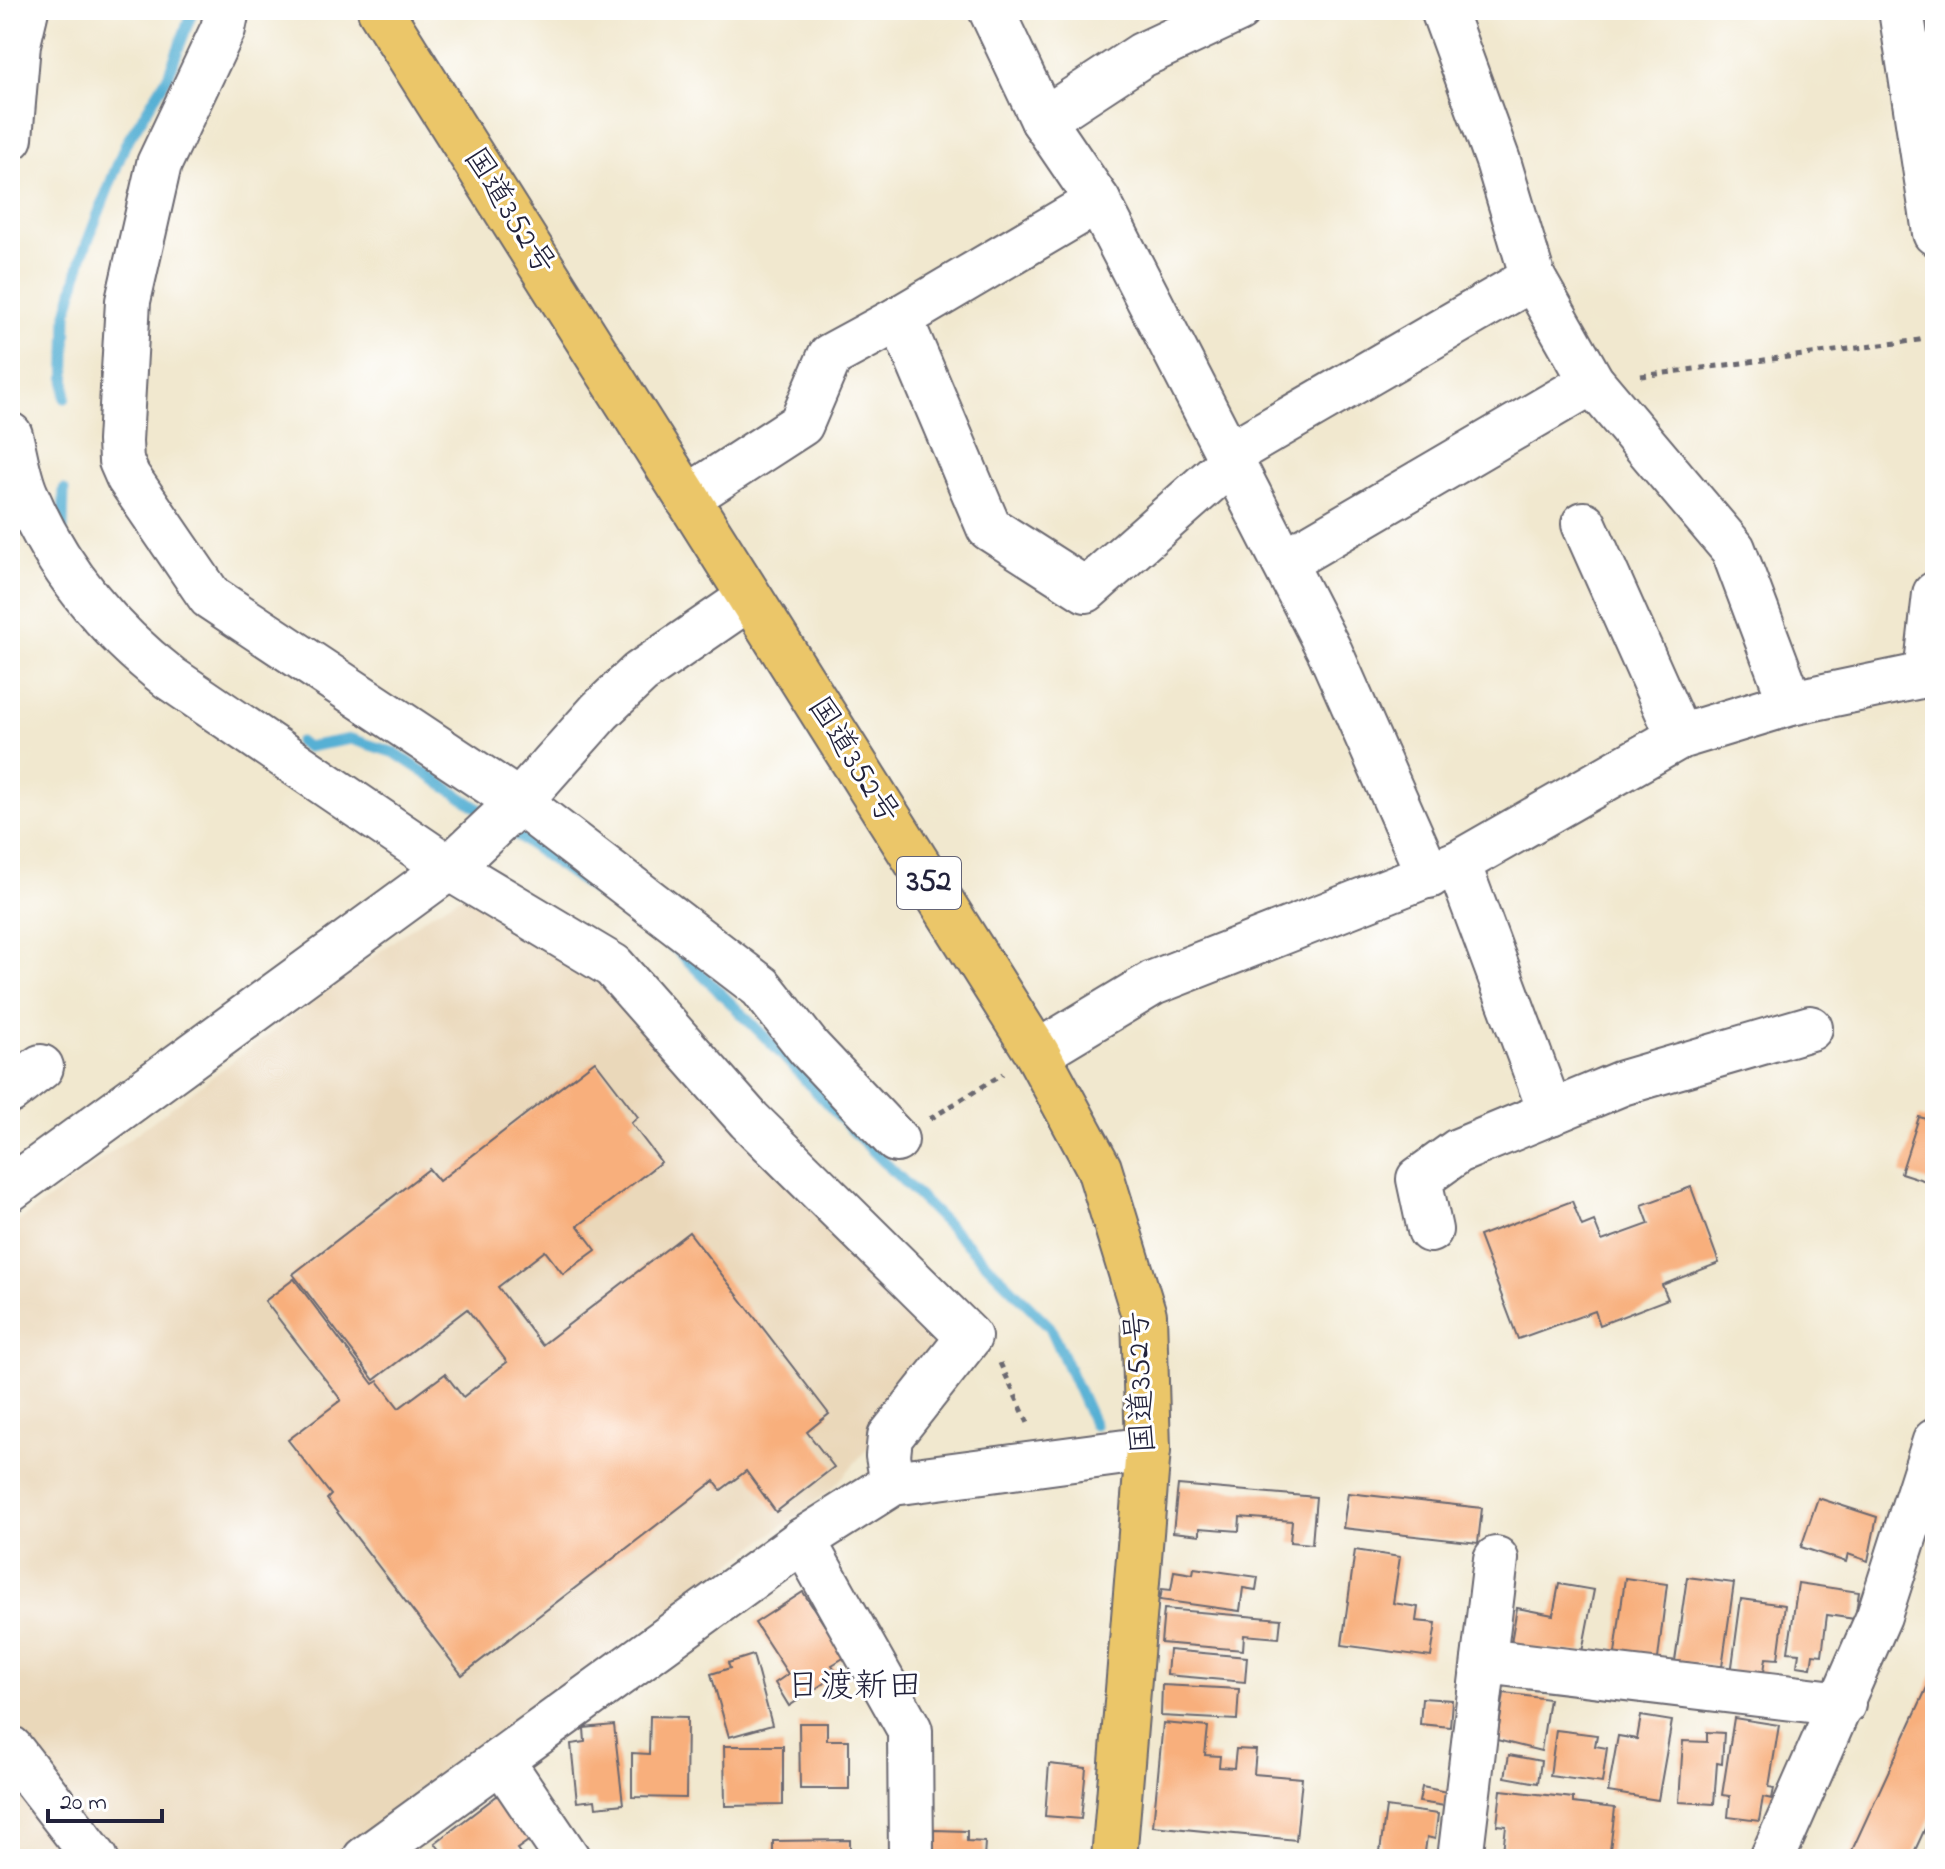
<svg xmlns="http://www.w3.org/2000/svg" width="1945" height="1869" font-family="'Indie Flower','Klee One',sans-serif">
  <rect width="100%" height="100%" fill="#fff"/>
  <filter id="ink" filterUnits="userSpaceOnUse"><feTurbulence type="fractalNoise" baseFrequency=".0125" numOctaves="2"/><feDisplacementMap in="SourceGraphic" scale="16" xChannelSelector="R" yChannelSelector="G"/><feConvolveMatrix kernelMatrix="1 2 1 2 8 2 1 2 1" color-interpolation-filters="sRGB"/></filter>
  <filter id="wash" filterUnits="userSpaceOnUse"><feTurbulence type="fractalNoise" baseFrequency=".006" numOctaves="4" result="noise"/><feDisplacementMap in="SourceGraphic" scale="32" xChannelSelector="R" yChannelSelector="G"/><feGaussianBlur stdDeviation="1.8" result="paint"/><feColorMatrix in="noise" values="0 0 0 0 0 0 0 0 0 0 0 0 0 0 0 0 0 1.4 0 .05"/><feComposite in="paint" operator="in"/></filter>
  <g filter="url(#wash)">
    <rect width="100%" height="100%" fill="#f1e8cf"/>
    <polygon fill="#ead8ba" points="471,891 585,970 956,1347 832,1489 335,1859 10,1859 10,1228 427,916"/>
    <g fill="none" stroke-linecap="round" stroke-linejoin="round">
      <g stroke="#56b0d4" stroke-width="11">
        <polyline points="65,398 67,314 83,253 125,145 168,76 193,10"/>
        <polyline points="63,529 64,490"/>
        <polyline points="299,742 307,747 351,739 395,753 490,816"/>
        <polyline points="504,826 676,949 768,1040 850,1128 1050,1327 1094,1425"/>
      </g>
    </g>
    <g id="blocks">
      <g fill="#f8af7b">
        <polygon points="595,1061 638,1117 631,1123 661,1162 578,1226 596,1250 563,1274 545,1251 498,1287 542,1345 689,1232 829,1414 807,1432 834,1467 776,1512 746,1471 721,1490 714,1481 462,1675 327,1499 331,1495 288,1440 341,1400 265,1301 294,1279 373,1384 378,1381 399,1408 445,1374 463,1397 507,1362 467,1309 374,1380 293,1274 429,1169 439,1181"/>
        <polygon points="1919,1117 1935,1121 1935,1184 1901,1173"/>
        <polygon points="1691,1187 1719,1263 1662,1285 1668,1299 1600,1325 1595,1311 1518,1339 1479,1236 1572,1201 1582,1226 1594,1221 1602,1241 1649,1224 1642,1205"/>
        <polygon points="1178,1485 1316,1497 1312,1544 1290,1542 1292,1521 1240,1517 1239,1531 1200,1528 1200,1535 1173,1532"/>
        <polygon points="1348,1493 1482,1508 1478,1543 1343,1528"/>
        <polygon points="1818,1498 1877,1517 1868,1561 1848,1554 1846,1562 1801,1547"/>
        <polygon points="1355,1550 1400,1557 1393,1603 1418,1607 1416,1621 1436,1623 1431,1657 1342,1645"/>
        <polygon points="1194,1568 1258,1577 1256,1590 1243,1588 1240,1611 1160,1600 1162,1589 1171,1590 1174,1571 1193,1574"/>
        <polygon points="1687,1577 1734,1583 1722,1667 1675,1661"/>
        <polygon points="1625,1578 1667,1584 1657,1667 1614,1661"/>
        <polygon points="1798,1583 1859,1592 1855,1619 1827,1615 1822,1655 1813,1654 1811,1668 1797,1666 1799,1653 1788,1652"/>
        <polygon points="1559,1584 1594,1590 1582,1652 1510,1648 1517,1608 1553,1615"/>
        <polygon points="803,1592 845,1657 832,1665 838,1674 789,1706 775,1683 788,1674 755,1623"/>
        <polygon points="1741,1599 1785,1605 1778,1659 1766,1658 1763,1678 1731,1674"/>
        <polygon points="1164,1609 1281,1619 1279,1638 1244,1635 1243,1650 1161,1643"/>
        <polygon points="1169,1650 1247,1657 1245,1682 1167,1675"/>
        <polygon points="753,1655 772,1725 729,1737 711,1674 730,1668 728,1663"/>
        <polygon points="1935,1670 1935,1807 1911,1859 1848,1859"/>
        <polygon points="1162,1685 1239,1689 1237,1720 1161,1716"/>
        <polygon points="1504,1693 1549,1699 1541,1751 1497,1740"/>
        <polygon points="1422,1698 1452,1700 1450,1727 1420,1724"/>
        <polygon points="650,1716 687,1717 686,1798 632,1797 632,1753 649,1754"/>
        <polygon points="1641,1716 1672,1721 1658,1800 1608,1792 1618,1736 1637,1739"/>
        <polygon points="1734,1718 1779,1725 1769,1787 1774,1788 1772,1799 1763,1797 1759,1821 1728,1817 1730,1796 1722,1795"/>
        <polygon points="799,1723 827,1723 827,1740 849,1740 849,1789 800,1789"/>
        <polygon points="1163,1723 1208,1727 1205,1755 1220,1756 1219,1767 1234,1768 1236,1749 1256,1750 1254,1774 1302,1778 1296,1840 1153,1826"/>
        <polygon points="614,1725 623,1804 596,1807 595,1800 577,1802 571,1744 585,1742 584,1728"/>
        <polygon points="1556,1730 1597,1735 1595,1746 1607,1748 1602,1783 1550,1776"/>
        <polygon points="1707,1732 1724,1733 1722,1764 1717,1763 1714,1804 1679,1802 1683,1741 1707,1742"/>
        <polygon points="724,1746 783,1746 783,1805 725,1806"/>
        <polygon points="1509,1755 1541,1761 1538,1783 1505,1777"/>
        <polygon points="1049,1764 1086,1768 1081,1819 1045,1816"/>
        <polygon points="1422,1787 1447,1792 1445,1806 1419,1802"/>
        <polygon points="1501,1790 1573,1798 1573,1803 1615,1808 1609,1859 1502,1859 1506,1826 1497,1825"/>
        <polygon points="498,1795 531,1839 517,1849 522,1856 518,1859 447,1859 435,1843"/>
        <polygon points="1386,1807 1438,1814 1435,1839 1427,1837 1424,1859 1379,1859"/>
        <polygon points="934,1830 967,1831 967,1841 985,1842 984,1859 934,1859"/>
        <polygon points="850,1840 850,1859 773,1859 773,1841"/>
      </g>
    </g>
  </g>
  <g filter="url(#ink)">
    <use href="#blocks" fill-opacity="0" stroke="#6a676f" stroke-width="2"/>
    <g fill="none" stroke-linecap="round" stroke-linejoin="round">
      <g stroke="#6a676f" stroke-width="48">
        <g id="minor">
          <polyline points="227,10 223,29 159,164 128,301 120,441 121,461 128,477 210,597 519,802 761,987 809,1048 896,1140"/>
          <polyline points="991,10 1043,120 1098,201 1330,652 1429,876"/>
          <polyline points="1443,10 1498,161 1533,278 1592,382 1733,549 1791,703"/>
          <polyline points="1901,10 1935,233"/>
          <polyline points="1043,120 1142,55 1238,10"/>
          <polyline points="10,138 18,44 26,10"/>
          <polyline points="1098,201 900,318 989,528 1086,590 1232,461"/>
          <path d="M10 435C15 454 18 477 26 495 57 568 108 630 170 678L449 868 613 966 749 1120 969 1337 890 1437 888 1456 893 1483"/>
          <polyline points="1228,455 1533,278"/>
          <polyline points="687,498 801,424 830,356 900,318"/>
          <polyline points="1584,524 1679,737"/>
          <polyline points="1284,562 1592,382"/>
          <polyline points="1926,674 1935,594"/>
          <polyline points="1458,863 1551,1113"/>
          <polyline points="1037,1053 1153,983 1458,863 1679,737 1791,703 1935,673"/>
          <polyline points="10,1091 41,1067"/>
          <polyline points="10,1189 449,868 519,802 600,711 640,673 749,598"/>
          <polyline points="1430,1230 1419,1179 1458,1151 1622,1083 1810,1028"/>
          <polyline points="803,1540 910,1730 911,1859"/>
          <polyline points="1484,1661 1843,1704"/>
          <polyline points="10,1748 96,1859"/>
          <polyline points="501,1760 568,1859"/>
          <polyline points="365,1859 803,1540 893,1483 1148,1449"/>
          <polyline points="1460,1859 1496,1559"/>
          <polyline points="1772,1859 1879,1616 1935,1441"/>
        </g>
      </g>
      <g stroke="#6a676f" stroke-width="48">
        <polyline id="highway" points="380,10 1037,1053 1099,1168 1144,1315 1148,1449 1114,1859"/>
      </g>
      <g stroke="#6a676f" stroke-width="5" stroke-dasharray="6 6" stroke-linecap="butt">
        <polyline points="1641,376 1935,338"/>
        <polyline points="930,1119 1003,1074"/>
        <polyline points="1000,1363 1028,1423"/>
      </g>
      <use href="#minor" stroke="#fff" stroke-width="44"/>
      <use href="#highway" stroke="#ebc669" stroke-width="44"/>
    </g>
  </g>
  <g text-anchor="middle" dominant-baseline="central" stroke-width="6" stroke-linejoin="round" paint-order="stroke">
    <rect fill="#fff" stroke="#646476" stroke-width="2" x="897" y="857" width="64" height="52" rx="6"/>
    <g font-size="30" font-weight="bold" fill="#22223b">
      <text x="929" y="883">352</text>
    </g>
    <g font-size="32" fill="#22223b" stroke="#fff">
      <text transform="translate(508 212) rotate(58)">国道352号</text>
      <text transform="translate(852 761) rotate(58)">国道352号</text>
      <text transform="translate(1142 1382) rotate(-93)">国道352号</text>
    </g>
    <g font-size="34" fill="#22223b" stroke="#fff">
      <text x="854" y="1688">日渡新田</text>
    </g>
  </g>
  <rect width="1945" height="1869" fill="none" stroke="#fff" stroke-width="40"/>
  <path d="M48 1809v12h114v-12" fill="none" stroke="#22223b" stroke-width="4"/>
  <text x="60" y="1809" font-size="24" fill="#22223b" stroke="#ffffff" stroke-width="6" paint-order="stroke">20 m</text>
</svg>
